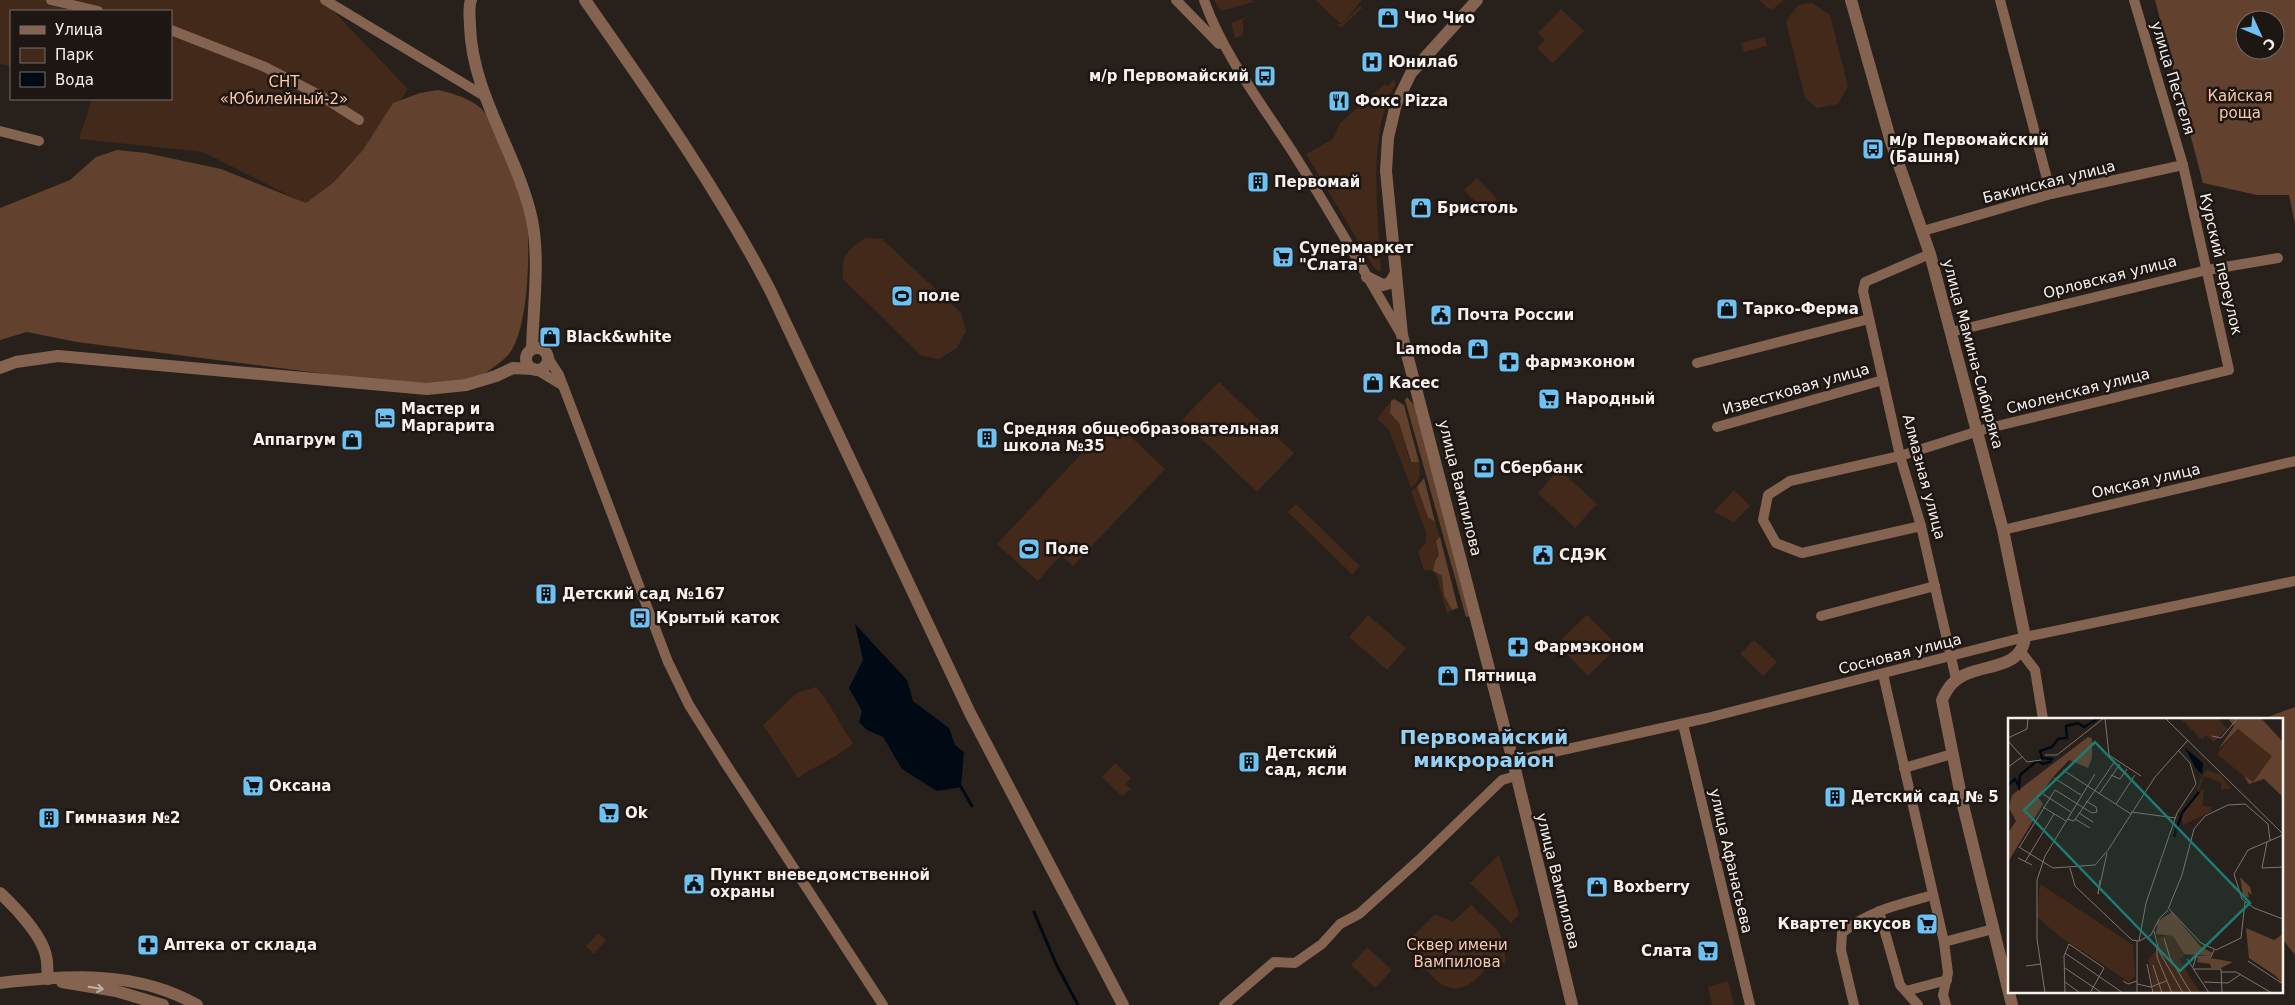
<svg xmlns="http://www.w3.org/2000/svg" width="2295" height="1005" font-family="'DejaVu Sans',sans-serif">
  <rect width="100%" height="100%" fill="#28201b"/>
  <g fill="#42291a">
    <polygon points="0,0 323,0 408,89 324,213 203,152 79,139 92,99 171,99 171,11 11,11 11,66 0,64"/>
    <polygon points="1214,0 1252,0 1254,2 1221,11"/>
    <polygon points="1315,0 1362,0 1342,24 1360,6 1362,8 1342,27 1334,25 1341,24"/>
    <polygon points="1759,0 1784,0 1773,9 1768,8"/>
    <polygon points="1812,3 1830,15 1848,86 1838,104 1817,108 1805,98 1786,22 1798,5"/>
    <polygon points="1561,9 1584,31 1553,63 1537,48 1545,40 1538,33"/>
    <polygon points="1249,16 1243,20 1243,35 1235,38 1231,23"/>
    <polygon points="1765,37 1767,46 1744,52 1741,43"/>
    <path d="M1394 79 1396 84C1367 128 1378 219 1381 271L1375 269 1306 154 1333 139 1340 123 1385 84 1388 86Z"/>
    <polygon points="1477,178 1497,199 1485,211 1464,190"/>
    <path d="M865 238 882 239 961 313 966 331 957 348 939 359 922 356 843 279C840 256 847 251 865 238Z"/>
    <polygon points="1219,382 1294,453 1257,492 1182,420"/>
    <path d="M1391 401 1390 413 1399 423 1410 462H1419C1421 473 1420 481 1411 488L1389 430 1377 419Z"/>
    <polygon points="1113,420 1165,469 1073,566 1061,555 1038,581 997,544"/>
    <polygon points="1559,469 1597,504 1575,528 1538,493"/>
    <polygon points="1417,487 1428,517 1435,522 1440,537 1436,541 1439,555 1435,561 1433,571 1424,570 1418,552 1426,542 1426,532 1411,491"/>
    <polygon points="1734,490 1750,506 1734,522 1714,512"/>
    <polygon points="1296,504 1360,566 1352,574 1288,512"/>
    <polygon points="1436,573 1442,576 1452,610 1447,614"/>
    <polygon points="1368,615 1406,648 1387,670 1349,637"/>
    <polygon points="1587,615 1618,646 1588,676 1557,644"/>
    <polygon points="1754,640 1777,662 1763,676 1740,654"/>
    <path d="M816 687C831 704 839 724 853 743 837 758 816 765 798 778L763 725 798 692Z"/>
    <polygon points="1115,763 1131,778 1126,784 1131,789 1122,796 1102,777"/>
    <polygon points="1499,855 1519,914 1511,923 1470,883"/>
    <path d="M1471 905C1490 925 1508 931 1505 963L1489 962C1483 977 1464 993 1447 987 1439 985 1429 972 1422 966V956L1408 941 1435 914 1453 922Z"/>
    <polygon points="598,933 606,940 594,954 586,946"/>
    <polygon points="1367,947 1392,970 1375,988 1351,965"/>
    <polygon points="1728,981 1734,1005 1712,1005 1708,987"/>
  </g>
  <g fill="#62412e" fill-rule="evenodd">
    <path d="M2155 0H2295V225L2289 195H2257L2203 183ZM2245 20H2275V50H2245Z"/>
    <path d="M438 90C452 93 465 97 477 105 497 120 521 177 525 202 531 236 530 323 511 351 507 358 497 365 491 369 467 387 431 384 403 384L77 342 27 332 0 340V208L70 180 96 157 117 150 146 153 221 169 306 203 333 183 363 150 393 103 420 93Z"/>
    <polygon points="1407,397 1415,406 1471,616 1466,617 1405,400"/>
    <polygon points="1394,399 1404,405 1419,462 1411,462 1399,423 1390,413 1391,401"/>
    <polygon points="1424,478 1435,522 1428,517 1417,487"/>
    <polygon points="1440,537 1458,608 1452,610 1444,595 1442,576 1433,571 1435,561 1439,555 1436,541"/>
    <polygon points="2295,707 2295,955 2281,937 2281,719 2262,719"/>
  </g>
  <polygon fill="#000a14" points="855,624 907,680 913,701 949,728 955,745 964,752 961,787 937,791 902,769 883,737 867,730 859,722 862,711 849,688 863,660"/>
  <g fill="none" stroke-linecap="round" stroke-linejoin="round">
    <g stroke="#000a14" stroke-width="3">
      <polyline points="961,787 972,806"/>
      <polyline points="1034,912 1056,964 1078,1005"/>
    </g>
    <g stroke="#846350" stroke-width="10">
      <polyline points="51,0 98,11"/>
      <polyline points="325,0 486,97"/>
      <polyline points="1176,0 1219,44"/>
      <path d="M1204 0C1223 54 1261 103 1292 151 1330 211 1365 273 1401 334"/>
      <polyline points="2000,0 2051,194"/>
      <polyline points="171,30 265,67 321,96 359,120"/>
      <polyline points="0,131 39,141"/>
      <polyline points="1923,231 2051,194 2183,165"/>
      <polyline points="1930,254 1865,282 1863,291 1900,456 1921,526 1956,679"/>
      <polyline points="1951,332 2207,270 2278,258"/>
      <polyline points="548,358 559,375 567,396 668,662 689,705 724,761 883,1005"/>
      <polyline points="1697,363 1869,319"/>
      <polyline points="537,370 562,385"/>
      <polyline points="1717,427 1883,380"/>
      <polyline points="1921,526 1802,553 1776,543 1763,520 1768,495 1790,481 1900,456 1985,429 2229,370 2183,165 2134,0"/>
      <polyline points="2003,530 2295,461"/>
      <polyline points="1821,616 1935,586"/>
      <polyline points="2021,652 2035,670 2043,719"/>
      <polyline points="1883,674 1944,942 1948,973 1943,995 1946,1005"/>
      <polyline points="1683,724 1750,1005"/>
      <polyline points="1513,761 1707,718 2025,637 2295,581"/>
      <polyline points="1904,768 1952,754"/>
      <polyline points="1879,911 1900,985 1918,1005"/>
      <polyline points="1944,942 1993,929"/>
      <polyline points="1906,991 1947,980"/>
      <polyline points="1224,1005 1274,962 1295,963 1322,944 1340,924 1359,914 1419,860 1502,780 1516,776"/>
      <path d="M1854 1005 1841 950 1842 933C1868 911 1901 904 1933 895"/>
    </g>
    <g stroke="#846350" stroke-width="12">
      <path d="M471 0C468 8 470 18 470 26 472 95 518 154 532 220 540 260 533 309 532 349"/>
      <path d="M585 0C651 95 718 189 771 292L970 713 1123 1005"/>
      <polyline points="1477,0 1411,73 1396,104 1388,138 1386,171 1402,335 1513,761 1572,1005"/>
      <path d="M1851 0 1891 142 1930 254 2003 530 2025 637C2021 673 1976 662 1955 681 1949 686 1945 693 1942 700L1962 801 2012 1005"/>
      <polyline points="1367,277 1383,285 1390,283 1396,273"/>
      <circle cx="537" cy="359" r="11"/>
      <polyline points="0,368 16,362 58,356 427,389 466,385 496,376 513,368 533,369"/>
      <path d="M0 893C15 907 42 935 46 956 48 963 47 972 48 979"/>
      <polyline points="62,982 116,991 163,1005"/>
      <path d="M0 983C67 975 136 970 197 1005"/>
    </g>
  </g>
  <defs><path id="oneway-shaft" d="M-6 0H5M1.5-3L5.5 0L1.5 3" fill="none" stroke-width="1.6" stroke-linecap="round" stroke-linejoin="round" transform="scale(1.25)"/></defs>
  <use stroke="#c3b1a6" href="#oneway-shaft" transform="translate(96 988) rotate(10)"/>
  <defs>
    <g id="shop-square" transform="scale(1.125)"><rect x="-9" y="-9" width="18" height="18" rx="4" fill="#6dc2f3" stroke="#1e1612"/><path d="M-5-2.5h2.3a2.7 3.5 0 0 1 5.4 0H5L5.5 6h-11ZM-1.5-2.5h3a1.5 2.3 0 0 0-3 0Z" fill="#111"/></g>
    <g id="hospital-square" transform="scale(1.125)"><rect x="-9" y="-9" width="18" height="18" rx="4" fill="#6dc2f3" stroke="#1e1612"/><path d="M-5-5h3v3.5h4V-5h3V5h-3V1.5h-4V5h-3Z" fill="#111"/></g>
    <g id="bus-square" transform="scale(1.125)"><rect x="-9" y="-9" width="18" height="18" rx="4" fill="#6dc2f3" stroke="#1e1612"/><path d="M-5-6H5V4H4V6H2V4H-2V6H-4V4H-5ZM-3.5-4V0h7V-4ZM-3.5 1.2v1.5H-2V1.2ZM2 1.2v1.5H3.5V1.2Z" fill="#111"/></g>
    <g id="restaurant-square" transform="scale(1.125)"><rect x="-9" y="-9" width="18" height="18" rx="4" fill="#6dc2f3" stroke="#1e1612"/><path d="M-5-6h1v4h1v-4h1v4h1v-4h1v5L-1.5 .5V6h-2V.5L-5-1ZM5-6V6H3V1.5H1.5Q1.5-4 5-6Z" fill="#111"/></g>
    <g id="building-square" transform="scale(1.125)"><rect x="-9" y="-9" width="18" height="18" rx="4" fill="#6dc2f3" stroke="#1e1612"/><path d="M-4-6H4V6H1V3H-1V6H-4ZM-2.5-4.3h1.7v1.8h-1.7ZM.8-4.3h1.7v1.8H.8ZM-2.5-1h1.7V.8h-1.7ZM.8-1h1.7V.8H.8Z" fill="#111"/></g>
    <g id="supermarket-square" transform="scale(1.125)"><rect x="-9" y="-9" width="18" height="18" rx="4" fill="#6dc2f3" stroke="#1e1612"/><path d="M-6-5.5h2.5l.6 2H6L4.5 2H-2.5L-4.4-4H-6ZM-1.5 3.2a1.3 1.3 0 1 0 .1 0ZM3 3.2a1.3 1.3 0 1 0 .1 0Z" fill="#111"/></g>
    <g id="stadium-square" transform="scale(1.125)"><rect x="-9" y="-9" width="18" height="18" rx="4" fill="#6dc2f3" stroke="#1e1612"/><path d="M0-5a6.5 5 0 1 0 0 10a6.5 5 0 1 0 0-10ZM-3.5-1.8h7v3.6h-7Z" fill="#111"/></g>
    <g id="civic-square" transform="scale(1.125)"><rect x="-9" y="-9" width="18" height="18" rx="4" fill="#6dc2f3" stroke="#1e1612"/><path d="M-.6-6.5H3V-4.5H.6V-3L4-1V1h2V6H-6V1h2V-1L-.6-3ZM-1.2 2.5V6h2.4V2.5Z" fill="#111"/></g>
    <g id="pharmacy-square" transform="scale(1.125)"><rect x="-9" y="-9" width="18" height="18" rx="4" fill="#6dc2f3" stroke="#1e1612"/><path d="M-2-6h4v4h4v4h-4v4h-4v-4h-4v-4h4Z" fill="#111"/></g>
    <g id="hotel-square" transform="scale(1.125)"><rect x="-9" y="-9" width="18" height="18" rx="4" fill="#6dc2f3" stroke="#1e1612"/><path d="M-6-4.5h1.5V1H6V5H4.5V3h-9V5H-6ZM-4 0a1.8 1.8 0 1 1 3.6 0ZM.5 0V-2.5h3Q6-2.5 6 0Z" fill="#111"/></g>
    <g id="bank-square" transform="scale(1.125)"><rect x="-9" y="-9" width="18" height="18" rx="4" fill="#6dc2f3" stroke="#1e1612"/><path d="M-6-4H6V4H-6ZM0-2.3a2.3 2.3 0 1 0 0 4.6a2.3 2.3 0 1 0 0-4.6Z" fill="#111"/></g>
  </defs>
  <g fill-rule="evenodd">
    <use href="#shop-square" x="1388" y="18"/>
    <use href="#hospital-square" x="1372" y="62"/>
    <use href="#bus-square" x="1265" y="76"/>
    <use href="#restaurant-square" x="1339" y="101"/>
    <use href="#bus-square" x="1873" y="149"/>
    <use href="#building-square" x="1258" y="182"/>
    <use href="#shop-square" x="1421" y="208"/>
    <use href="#supermarket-square" x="1283" y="257"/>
    <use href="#stadium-square" x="902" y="296"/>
    <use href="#shop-square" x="1727" y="309"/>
    <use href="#civic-square" x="1441" y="315"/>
    <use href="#shop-square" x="550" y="337"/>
    <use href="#shop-square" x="1478" y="349"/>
    <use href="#pharmacy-square" x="1509" y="362"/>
    <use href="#shop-square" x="1373" y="383"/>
    <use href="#supermarket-square" x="1549" y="399"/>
    <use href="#hotel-square" x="385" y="418"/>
    <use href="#building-square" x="987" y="438"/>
    <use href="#shop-square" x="352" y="440"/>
    <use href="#bank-square" x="1484" y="468"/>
    <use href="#stadium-square" x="1029" y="549"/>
    <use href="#civic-square" x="1543" y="555"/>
    <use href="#building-square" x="546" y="594"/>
    <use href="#bus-square" x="640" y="618"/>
    <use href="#pharmacy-square" x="1518" y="647"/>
    <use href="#shop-square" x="1448" y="676"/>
    <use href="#building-square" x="1249" y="762"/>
    <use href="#supermarket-square" x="253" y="786"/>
    <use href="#building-square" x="1835" y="797"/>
    <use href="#supermarket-square" x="609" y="813"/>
    <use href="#building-square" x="49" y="818"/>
    <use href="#civic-square" x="694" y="884"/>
    <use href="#shop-square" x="1597" y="887"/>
    <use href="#supermarket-square" x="1927" y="924"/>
    <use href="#pharmacy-square" x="148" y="945"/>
    <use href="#supermarket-square" x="1708" y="951"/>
  </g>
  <g text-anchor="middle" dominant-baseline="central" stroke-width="5" stroke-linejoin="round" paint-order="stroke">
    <g font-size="15" font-weight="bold" fill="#f7f1ed" stroke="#1e1612" text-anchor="start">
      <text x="1404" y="18">Чио Чио</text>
      <text x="1388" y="62">Юнилаб</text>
      <text x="1249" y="76" text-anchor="end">м/р Первомайский</text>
      <text x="1355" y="101">Фокс Pizza</text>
      <text x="1889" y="140">м/р Первомайский<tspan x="1889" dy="17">(Башня)</tspan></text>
      <text x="1274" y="182">Первомай</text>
      <text x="1437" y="208">Бристоль</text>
      <text x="1299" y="248">Супермаркет<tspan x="1299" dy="17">"Слата"</tspan></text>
      <text x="918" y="296">поле</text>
      <text x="1743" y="309">Тарко-Ферма</text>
      <text x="1457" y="315">Почта России</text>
      <text x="566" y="337">Black&amp;white</text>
      <text x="1462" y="349" text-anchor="end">Lamoda</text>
      <text x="1525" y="362">фармэконом</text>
      <text x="1389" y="383">Касес</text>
      <text x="1565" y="399">Народный</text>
      <text x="401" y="409">Мастер и<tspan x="401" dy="17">Маргарита</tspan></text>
      <text x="1003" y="429">Средняя общеобразовательная<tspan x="1003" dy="17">школа №35</tspan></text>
      <text x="336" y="440" text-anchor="end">Аппагрум</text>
      <text x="1500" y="468">Сбербанк</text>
      <text x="1045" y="549">Поле</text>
      <text x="1559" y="555">СДЭК</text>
      <text x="562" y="594">Детский сад №167</text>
      <text x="656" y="618">Крытый каток</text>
      <text x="1534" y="647">Фармэконом</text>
      <text x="1464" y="676">Пятница</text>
      <text x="1265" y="753">Детский<tspan x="1265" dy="17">сад, ясли</tspan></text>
      <text x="269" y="786">Оксана</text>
      <text x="1851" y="797">Детский сад № 5</text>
      <text x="625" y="813">Ok</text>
      <text x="65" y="818">Гимназия №2</text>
      <text x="710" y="875">Пункт вневедомственной<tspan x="710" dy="17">охраны</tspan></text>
      <text x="1613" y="887">Boxberry</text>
      <text x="1911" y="924" text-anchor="end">Квартет вкусов</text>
      <text x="164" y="945">Аптека от склада</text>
      <text x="1692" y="951" text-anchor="end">Слата</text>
    </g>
    <g font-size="15" fill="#f7f1ed" stroke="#1e1612">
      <text transform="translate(2173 78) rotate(73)">улица Пестеля</text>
      <text transform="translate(2049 182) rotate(-14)">Бакинская улица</text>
      <text transform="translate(2221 264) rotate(77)">Курский переулок</text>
      <text transform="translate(2110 277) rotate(-14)">Орловская улица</text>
      <text transform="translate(1973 354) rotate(75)">улица Мамина-Сибиряка</text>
      <text transform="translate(1796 389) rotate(-16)">Известковая улица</text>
      <text transform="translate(2078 391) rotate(-14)">Смоленская улица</text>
      <text transform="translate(1924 477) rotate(75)">Алмазная улица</text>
      <text transform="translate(2146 481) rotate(-13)">Омская улица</text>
      <text transform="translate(1460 488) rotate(76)">улица Вампилова</text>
      <text transform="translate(1900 654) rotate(-14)">Сосновая улица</text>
      <text transform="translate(1731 861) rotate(77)">улица Афанасьева</text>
      <text transform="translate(1558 881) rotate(76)">улица Вампилова</text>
    </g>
    <g font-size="15" fill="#fac9ac" stroke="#1e1612">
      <text x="284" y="82">СНТ<tspan x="284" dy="17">«Юбилейный-2»</tspan></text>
      <text x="2240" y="96">Кайская<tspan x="2240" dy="17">роща</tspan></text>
      <text x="1457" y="945">Сквер имени<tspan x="1457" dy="17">Вампилова</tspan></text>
    </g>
    <g font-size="20" font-weight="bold" fill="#94d1f5" stroke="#1e1612">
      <text x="1484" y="737">Первомайский<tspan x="1484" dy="23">микрорайон</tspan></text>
    </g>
  </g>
  <g transform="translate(2008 718)">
    <rect width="275" height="275" fill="#28201b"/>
    <path d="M172 0H210L219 11 206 24 198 17 194 22ZM230 11 265 38 244 65 209 36ZM199 52 213 57 223 71H213V65L196 58 190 75 196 71 194 88 203 89 204 93 175 107 173 95 188 75 192 62ZM32 166 125 227 127 258 121 264 51 218 29 199ZM165 216 176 238 171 241 192 275H146L140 241 150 231V219Z" fill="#42291a"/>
    <path d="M224 0H253L275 24V79L256 61 241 66 236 58 245 64 264 38 230 11 210 32 226 8 221 2ZM80 19 84 20V40L80 50 61 42 47 57 30 79 35 86 0 144V115L8 103 1 90 4 77ZM232 159 242 169 244 177 240 174 241 180 235 177ZM164 194 193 229 205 235 202 238 176 236 165 218 148 216 150 203ZM238 210 266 222 275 216V267L268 258 241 240ZM190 240H202L225 244 213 250H203L202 246 189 244Z" fill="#62412e"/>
    <path d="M177 30 195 45 194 56 188 51Z" fill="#000a14"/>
    <path fill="none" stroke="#000a14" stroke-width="2.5" d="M0 67 7 61 11 69 12 57 29 43 35 46 42 44 44 41 34 40 32 33 44 29 50 21 59 20 58 8 70 5 76 9 91 0M166 119 174 95 191 74"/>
    <path fill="none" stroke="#7b746f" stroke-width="1" d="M97 0 101 37 133 58M157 0 275 116M204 18 213 20 230 0M0 20 19 11 20 0M0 23 19 44 33 42M37 37H49L96 0M0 49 14 39M55 52 123 96M103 57 112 61 119 51M46 60 73 77M35 76 63 94M91 76 112 46M108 86 127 57M35 89 58 103M123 94 168 100M71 95 85 104M59 101 66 103 107 43M67 101 82 110M275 117 240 132 226 156 234 181 246 190 275 201M259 124 254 150 275 149M11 129 45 150 87 147 100 132 147 59 180 22M11 130 47 72 84 95 89 94 88 89 78 83M10 140 24 147M17 144 46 96M62 150 67 168 124 222 131 223 138 185 169 95 188 66 182 45 170 32M92 162 90 176 99 135M160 191 174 157 186 111 197 98 220 87 237 86 260 106 262 122M161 191 193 225 208 232 233 220 237 184M146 213 151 233 175 275M156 220 162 240 183 275M129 223V275M131 223 143 217 151 201 160 192M149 230V239L164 275M57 235 115 275M179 241 201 275M240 243 275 266M139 246 145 275M145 247 154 275M18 248 33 246M185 249 188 239H203L206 232M57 250 94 275M186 251H213L214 275M213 254H228L264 275M115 263 120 266 129 263M57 264 72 275M196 264 220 265 233 256M129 266 143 269 158 263M37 275 29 221V162L37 138 87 56M57 275 56 238 61 226 96 250 82 275"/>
    <path fill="#1b7c74" fill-opacity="0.15" stroke="#1b7c74" stroke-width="2.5" d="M87 24 242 185 172 253 16 92Z"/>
    <rect width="275" height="275" fill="none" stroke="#f7f1ed" stroke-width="2.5"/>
  </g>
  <rect x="10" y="10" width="162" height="90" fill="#1e1612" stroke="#756e6a"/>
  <rect x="20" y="26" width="25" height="8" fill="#846350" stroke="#756e6a"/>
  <text x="55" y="35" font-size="15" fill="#f7f1ed">Улица</text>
  <rect x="20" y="48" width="25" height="15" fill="#42291a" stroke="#756e6a"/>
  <text x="55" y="60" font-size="15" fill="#f7f1ed">Парк</text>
  <rect x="20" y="72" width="25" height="15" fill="#000a14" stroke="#756e6a"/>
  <text x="55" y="85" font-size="15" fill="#f7f1ed">Вода</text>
  <g transform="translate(2260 35) rotate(134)"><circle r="24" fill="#1e1612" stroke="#756e6a"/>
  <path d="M0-4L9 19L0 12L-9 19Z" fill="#6dc2f3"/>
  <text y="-8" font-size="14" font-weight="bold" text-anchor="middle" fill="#f7f1ed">С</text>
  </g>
</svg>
